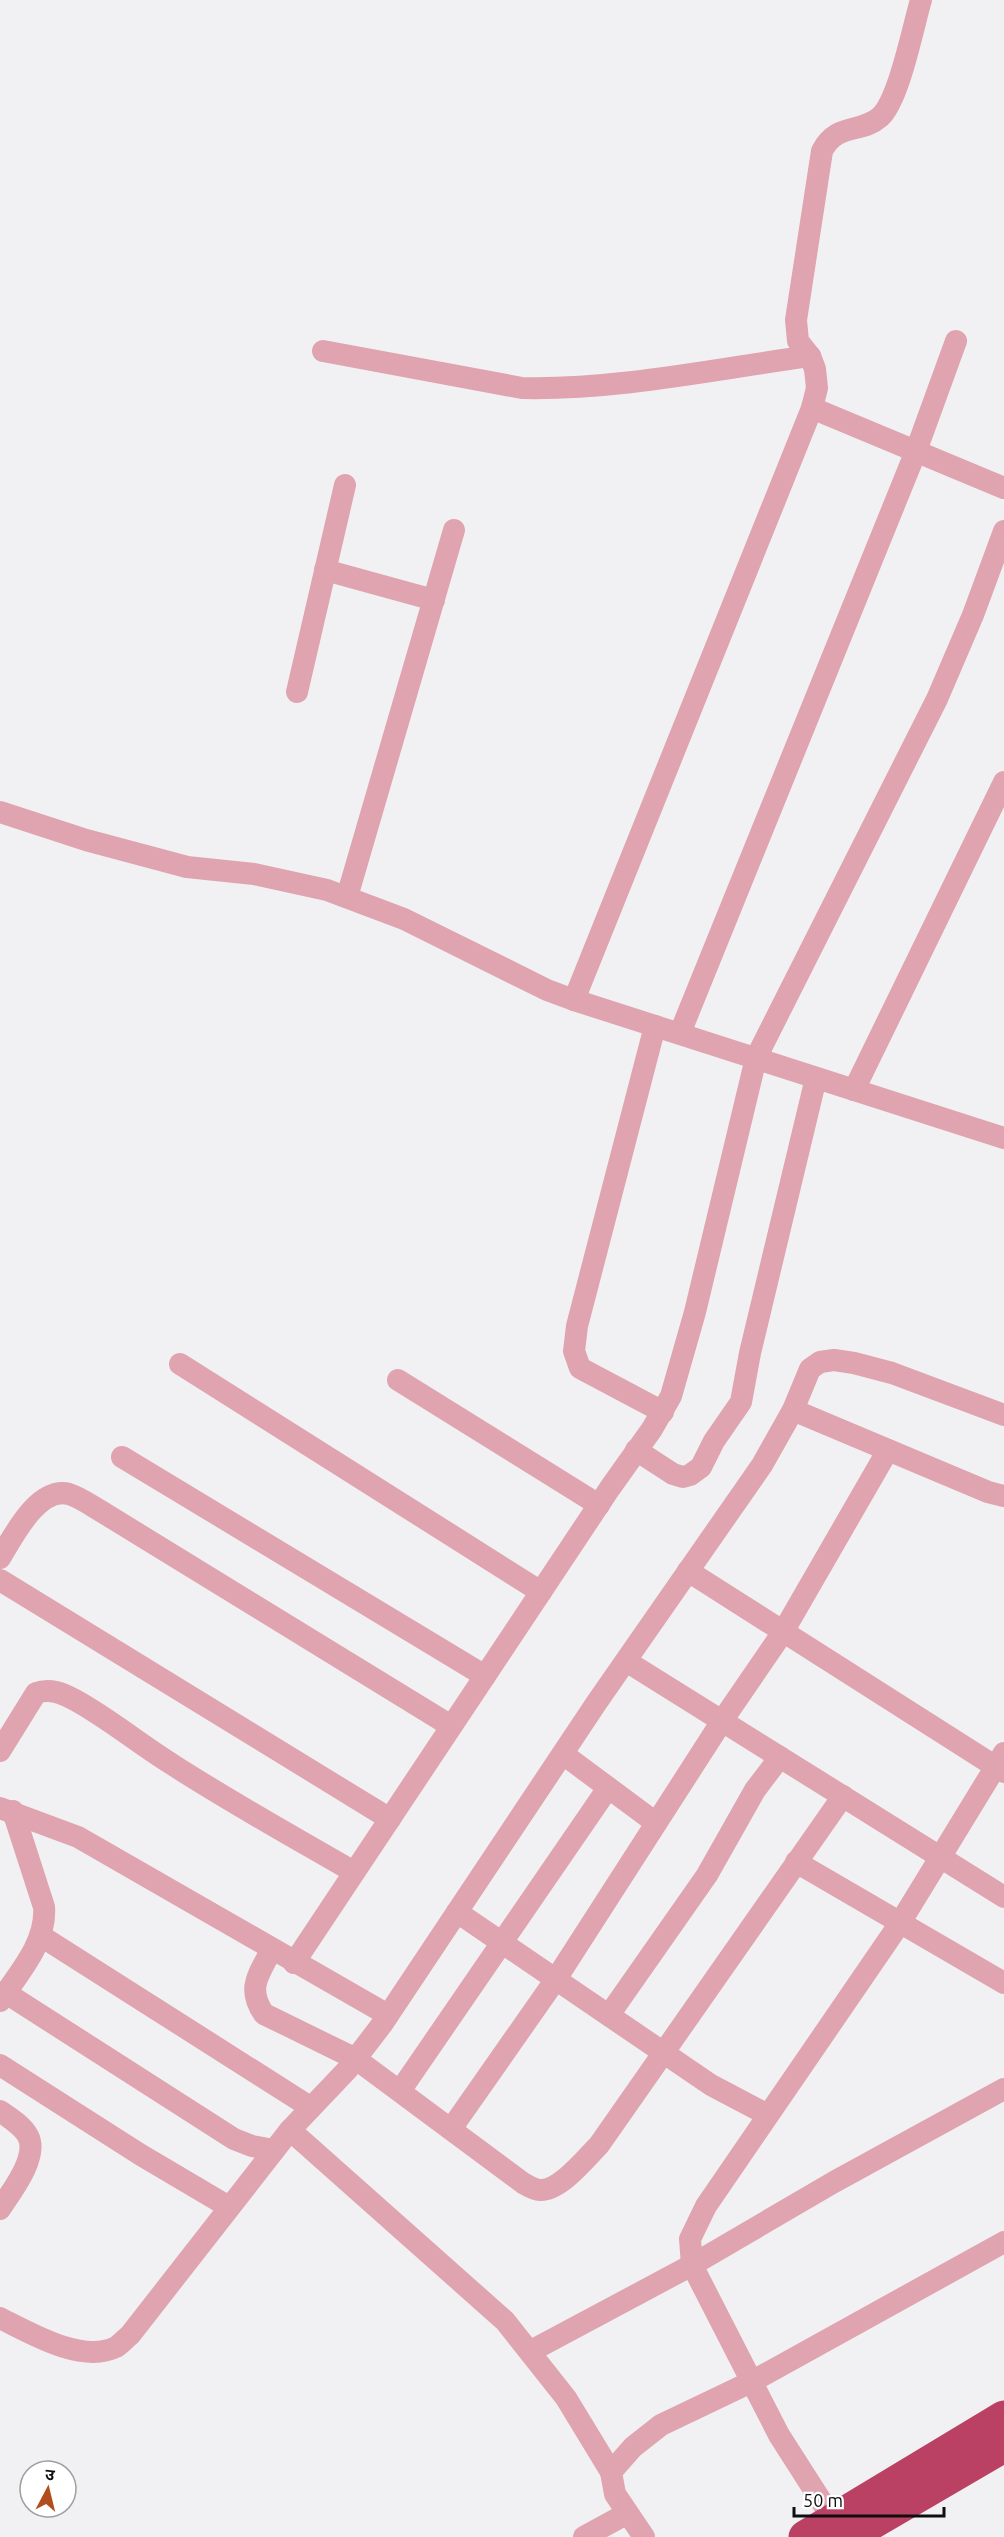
<svg xmlns="http://www.w3.org/2000/svg" width="1004" height="2537" font-family="Ubuntu,'Noto Sans Devanagari',sans-serif">
  <rect width="100%" height="100%" fill="#f1f1f4"/>
  <g fill="none" stroke-linecap="round" stroke-linejoin="round">
    <g stroke="#dfa4af" stroke-width="22">
      <path d="M323 351 522 388C618 390 715 369 810 356"/>
      <polyline points="812,408 1004,488"/>
      <polyline points="325,570 434,600"/>
      <polyline points="297,692 345,485"/>
      <polyline points="0,812 86,840 187,867 254,874 327,890 404,919 547,990 574,1000 1004,1138"/>
      <polyline points="347,897 454,530"/>
      <path d="M574 1000 812 408 817 388 815 369 810 356 798 341 796 320 822 151C837 122 861 134 880 117 899 100 913 27 921 0"/>
      <polyline points="655,1026 577,1326 574,1351 580,1368 663,1412"/>
      <polyline points="680,1033 916,451 956,341"/>
      <polyline points="854,1090 1004,782"/>
      <polyline points="180,1364 541,1592"/>
      <polyline points="398,1380 599,1505"/>
      <polyline points="793,1410 988,1492 1004,1496"/>
      <polyline points="636,1450 673,1474 683,1477 690,1475 701,1467 714,1441 741,1402 750,1353 816,1078"/>
      <polyline points="122,1457 485,1676"/>
      <path d="M0 1558C13 1537 38 1486 69 1494 79 1497 89 1504 99 1510L451 1726"/>
      <polyline points="688,1571 1004,1772"/>
      <polyline points="0,1580 390,1819"/>
      <polyline points="626,1661 1004,1897"/>
      <path d="M0 1751 36 1693C50 1688 62 1693 75 1700 108 1718 138 1743 170 1763 230 1802 292 1836 354 1872"/>
      <polyline points="563,1754 656,1823"/>
      <polyline points="0,1808 78,1837 388,2015"/>
      <polyline points="796,1862 1004,1983"/>
      <polyline points="457,1912 711,2085 768,2115"/>
      <polyline points="41,1936 310,2107"/>
      <path d="M272 1949C259 1974 246 1988 264 2014L356 2059 523 2183C528 2186 535 2190 540 2190 560 2191 586 2158 599 2145L843 1796"/>
      <polyline points="294,1963 610,1488 652,1429 671,1396 695,1312 756,1058 937,699 973,615 1004,531"/>
      <polyline points="6,1993 234,2139 252,2146 274,2150"/>
      <path d="M0 2001C19 1973 47 1942 44 1907L13 1811"/>
      <polyline points="609,2015 707,1875 755,1790 780,1757"/>
      <polyline points="0,2065 141,2155 229,2207"/>
      <polyline points="400,2091 608,1788"/>
      <path d="M0 2111C10 2118 23 2126 28 2136 39 2157 11 2192 0 2209"/>
      <polyline points="451,2129 556,1979 722,1721 783,1632 888,1450"/>
      <polyline points="290,2130 505,2321 566,2398 611,2472"/>
      <path d="M0 2318C30 2333 82 2364 116 2347 121 2344 125 2339 130 2335L290 2130 347 2070 383 2023 597 1702 762 1465 793 1410 810 1369 820 1362 834 1360 854 1363 892 1373 1004 1415"/>
      <polyline points="531,2351 692,2265 834,2182 1004,2089"/>
      <polyline points="834,2521 779,2435 692,2265 690,2239 706,2206 900,1923 1004,1753"/>
      <polyline points="584,2537 626,2514"/>
      <polyline points="644,2537 615,2494 611,2472 633,2447 661,2425 753,2381 1004,2242"/>
    </g>
    <g stroke="#ba4164" stroke-width="33">
      <polyline points="805,2537 1004,2417"/>
      <polyline points="848,2537 1004,2446"/>
    </g>
  </g>
  <g transform="translate(48 2489) rotate(7)"><circle r="28" fill="#ffffff" stroke="#9f9f9f" stroke-width="1.5"/>
  <path d="M0-4.5L10 22L0 15L-10 22Z" fill="#b24e1d"/>
  <text y="-9" font-size="16" font-weight="bold" text-anchor="middle" fill="#0e0e0f">उ</text>
  </g>
  <path d="M794 2507v9h150v-9" fill="none" stroke="#0e0e0f" stroke-width="3"/>
  <text x="803" y="2507" font-size="18" fill="#0e0e0f" stroke="#ffffff" stroke-width="4.5" paint-order="stroke">50 m</text>
</svg>
